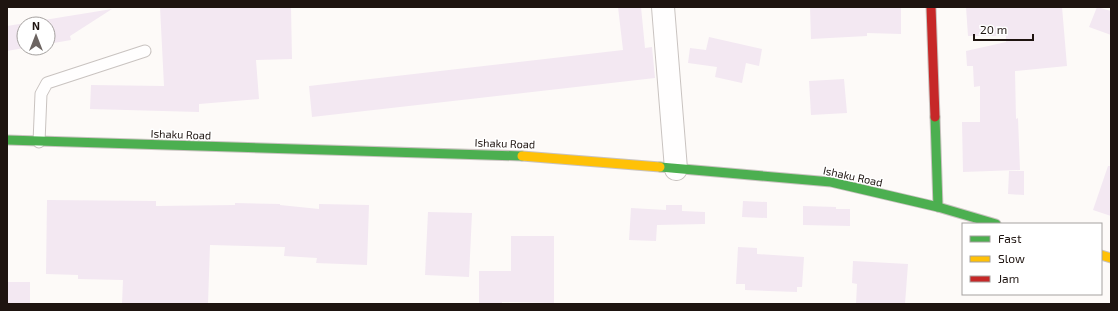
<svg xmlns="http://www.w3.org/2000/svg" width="1118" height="311" font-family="'Exo 2',sans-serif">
  <rect width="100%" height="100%" fill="#fdfaf8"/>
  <g fill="#f3e8f2">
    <polygon points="160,7 291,7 292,59 256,60 259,99 199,104 199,112 90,109 91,85 164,86"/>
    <polygon points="618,7 641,7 645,48 652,47 655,78 312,117 309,86 623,50"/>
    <polygon points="810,7 901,7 901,34 867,33 867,36 811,39"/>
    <polygon points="966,7 1062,7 1067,66 1015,71 1016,119 1018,118 1020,170 963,172 962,122 980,122 980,86 974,87 973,66 967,66 966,51 1006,42 1006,36 968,36"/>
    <polygon points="1097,7 1111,11 1111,35 1089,27"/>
    <polygon points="112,9 70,36 71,40 48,44 48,24 24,24 24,48 7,51 7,26"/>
    <polygon points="709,37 762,49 759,66 746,63 742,83 715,77 717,67 688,63 690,48 706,50"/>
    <polygon points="844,79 847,113 811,115 809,81"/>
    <polygon points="1108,166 1110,166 1111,216 1093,210"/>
    <polygon points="1009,171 1024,171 1024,195 1008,194"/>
    <polygon points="47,200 156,201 156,206 235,205 235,203 280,204 280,205 319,209 319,204 369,205 367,265 316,263 317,258 284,256 285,247 210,245 208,304 122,304 123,280 78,279 78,275 46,274"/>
    <polygon points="743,201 767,202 767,218 742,217"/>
    <polygon points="666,205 682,205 682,211 705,212 705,224 657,225 656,241 629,240 631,208 666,210"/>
    <polygon points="803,206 836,207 836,209 850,209 850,226 803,225"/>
    <polygon points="428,212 472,213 469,277 425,275"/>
    <polygon points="511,236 554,236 554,303 502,302 502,304 479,304 479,271 511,271"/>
    <polygon points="738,247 757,248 757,254 804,257 802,287 797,287 797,292 745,290 745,284 736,284"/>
    <polygon points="853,261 908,264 905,304 856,304 857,284 852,283"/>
    <rect x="7" y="282" width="23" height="22"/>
  </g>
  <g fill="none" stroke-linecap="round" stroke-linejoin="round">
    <g stroke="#c9c3c0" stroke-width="13">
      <polyline id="lane" points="39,142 41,94 47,83 145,51"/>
    </g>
    <g stroke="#c9c3c0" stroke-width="24">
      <polyline id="street" points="663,7 676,169"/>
    </g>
    <g stroke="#c9c3c0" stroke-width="11">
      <g id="fast">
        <polyline points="935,117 938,207"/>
        <polyline points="7,140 522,156"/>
        <polyline points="660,167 831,182 938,207 996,224"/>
      </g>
    </g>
    <g stroke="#c9c3c0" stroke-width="11">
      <g id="slow">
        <polyline points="522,156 660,167"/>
        <polyline points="1101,255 1111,258"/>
      </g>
    </g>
    <g stroke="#c9c3c0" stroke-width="11">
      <polyline id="jam" points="931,7 935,117"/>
    </g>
    <use href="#lane" stroke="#fffefe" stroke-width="11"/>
    <use href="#street" stroke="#fffefe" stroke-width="22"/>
    <use href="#fast" stroke="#4caf50" stroke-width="9"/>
    <use href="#slow" stroke="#ffc107" stroke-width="9"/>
    <use href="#jam" stroke="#c62828" stroke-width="9"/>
  </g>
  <g text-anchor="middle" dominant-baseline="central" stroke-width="3" stroke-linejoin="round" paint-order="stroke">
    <g font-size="11" fill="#1e1410" stroke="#fff">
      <text transform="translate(181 134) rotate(2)">Ishaku Road</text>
      <text transform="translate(505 143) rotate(2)">Ishaku Road</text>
      <text transform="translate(853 176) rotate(12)">Ishaku Road</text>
    </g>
  </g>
  <rect width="1118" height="311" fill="none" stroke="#1e1410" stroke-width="16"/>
  <rect x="962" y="223" width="140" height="72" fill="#ffffff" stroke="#a5a19f"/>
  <rect x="970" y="236" width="20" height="6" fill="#4caf50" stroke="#a5a19f"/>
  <text x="998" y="243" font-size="12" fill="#1e1410">Fast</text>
  <rect x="970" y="256" width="20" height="6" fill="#ffc107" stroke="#a5a19f"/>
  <text x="998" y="263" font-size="12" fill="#1e1410">Slow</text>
  <rect x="970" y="276" width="20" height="6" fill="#c62828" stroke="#a5a19f"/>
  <text x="998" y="283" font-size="12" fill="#1e1410">Jam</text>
  <g transform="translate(36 36)"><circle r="19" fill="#ffffff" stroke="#a5a19f"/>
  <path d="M0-3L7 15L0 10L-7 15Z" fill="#6c6461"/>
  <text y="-6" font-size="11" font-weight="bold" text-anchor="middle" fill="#1e1410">N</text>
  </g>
  <path d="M974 34v6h59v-6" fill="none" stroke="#1e1410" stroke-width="2"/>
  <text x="980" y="34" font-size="12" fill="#1e1410" stroke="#ffffff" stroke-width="3" paint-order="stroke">20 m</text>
</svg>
